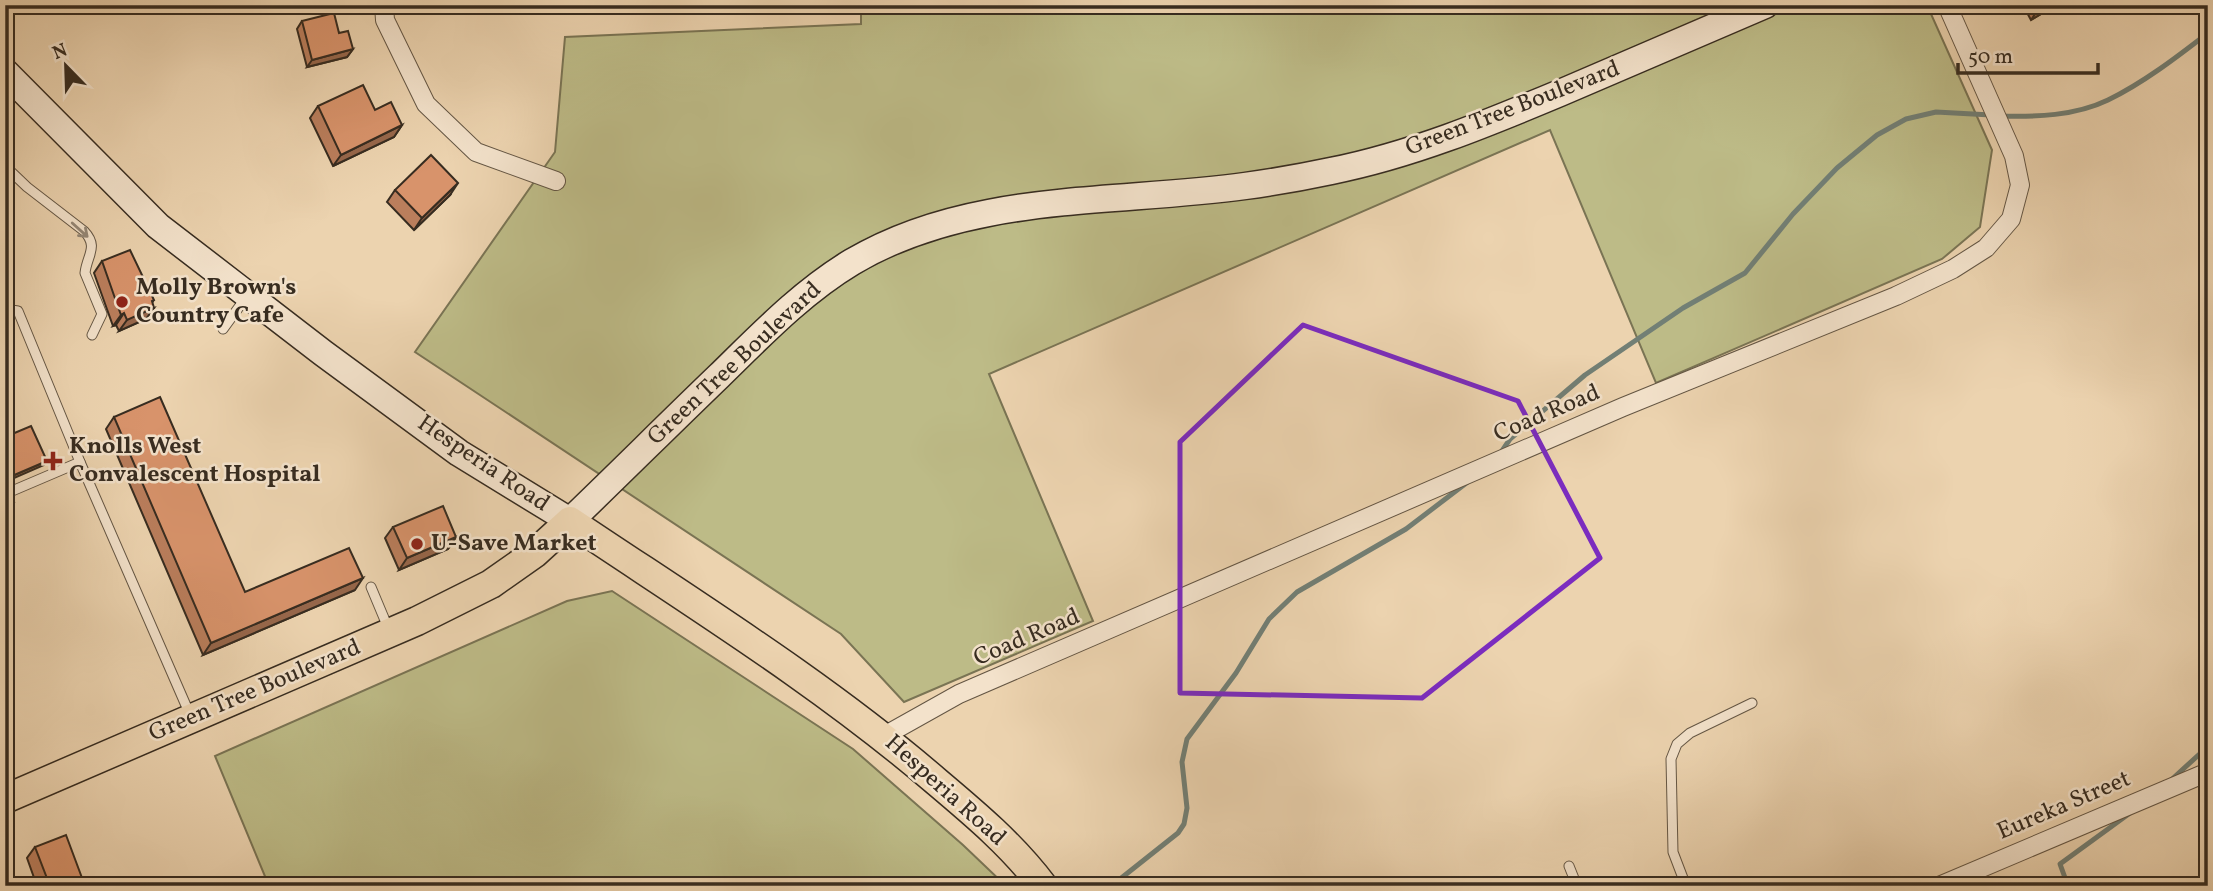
<svg xmlns="http://www.w3.org/2000/svg" width="2213" height="891" font-family="Vollkorn,serif">
  <rect width="100%" height="100%" fill="#ecd3af"/>
  <filter id="stains"><feTurbulence type="fractalNoise" baseFrequency=".00286" numOctaves="4"/><feColorMatrix values="0 0 0 0 .2 0 0 0 0 .09 0 0 0 0 .02 0 0 0 .5 -.17"/></filter>
  <radialGradient id="worn" r=".72"><stop offset=".6" stop-color="#630" stop-opacity="0"/><stop offset="1" stop-color="#630" stop-opacity=".3"/></radialGradient>
  <g fill="#bdbb87" stroke="#7a7454" stroke-width="2">
    <polygon points="861,5 1927,5 1992,150 1980,227 1942,259 1656,383 1550,130 989,374 1093,621 904,702 841,634 415,352 555,152 565,37 861,24"/>
    <polygon points="612,591 853,749 963,845 1006,886 269,886 215,756 567,601"/>
  </g>
  <g fill="none" stroke-linecap="round" stroke-linejoin="round">
    <g stroke="#727f75" stroke-width="5">
      <path d="M2000 116C2036 117 2075 116 2108 100 2143 83 2177 57 2208 33"/>
      <polyline points="1500,454 1510,439 1585,375 1683,308 1745,273 1793,214 1837,168 1877,135 1906,119 1936,112 1991,115"/>
      <polyline points="2170,781 2204,750 2208,742"/>
      <polyline points="1115,883 1178,833 1184,824 1187,808 1182,762 1187,739 1236,673 1269,619 1297,592 1406,529 1469,481"/>
      <polyline points="2068,886 2060,864 2130,813"/>
    </g>
    <g stroke="#645644" stroke-width="11">
      <g id="service">
        <path d="M5 166 27 187 84 231C99 247 87 255 85 273L102 314 92 335"/>
        <polyline points="5,309 18,311 80,462"/>
        <polyline points="223,329 247,296"/>
        <polyline points="5,494 80,462 191,717"/>
        <polyline points="371,587 389,630"/>
        <polyline points="1569,866 1577,886"/>
        <polyline points="1686,886 1673,852 1671,759 1677,744 1690,733 1752,703"/>
      </g>
    </g>
    <g stroke="#645644" stroke-width="20">
      <g id="minor">
        <polyline points="384,5 385,20 426,104 476,152 556,181"/>
        <polyline points="884,736 959,694 1623,407 1896,296 1953,269 1986,248 2011,219 2020,185 2014,156 1947,5"/>
        <polyline points="1939,886 2208,772"/>
      </g>
    </g>
    <g stroke="#372c20" stroke-width="29">
      <path id="secondary" d="M5 72 158 226 323 353 459 453 570 521C620 473 669 424 719 376 761 335 802 292 852 262 970 192 1114 204 1245 186 1274 182 1303 177 1331 171 1411 155 1486 124 1560 93 1629 64 1696 34 1765 5"/>
    </g>
    <g stroke="#372c20" stroke-width="31">
      <path id="primary" d="M5 799 417 621 491 584 535 553 570 521C695 605 823 684 937 782 975 814 1013 846 1043 886"/>
    </g>
    <use href="#service" stroke="#f3e2cb" stroke-width="9"/>
    <use href="#minor" stroke="#f3e2cb" stroke-width="18"/>
    <use href="#secondary" stroke="#f3e2cb" stroke-width="26"/>
    <use href="#primary" stroke="#ecd3af" stroke-width="28"/>
  </g>
  <g fill="#ba7e5c" stroke="#372c20" stroke-width="2">
    <polygon points="2023,5 2056,5 2031,20"/>
    <polygon points="302,21 339,33 353,49 347,57 307,67 297,29"/>
    <polygon points="318,106 375,110 402,125 394,137 333,166 310,118"/>
    <polygon points="395,190 450,195 414,230 387,202"/>
    <polygon points="102,261 152,303 146,319 119,331 116,325 113,326 94,273"/>
    <polygon points="114,417 245,592 355,590 203,655 106,429"/>
    <polygon points="393,527 456,537 448,549 399,570 385,538"/>
    <polygon points="35,847 85,886 37,886 27,858"/>
  </g>
  <g fill="#97674b" stroke="#372c20" stroke-width="2">
    <polygon points="435,5 463,5 432,9"/>
    <polygon points="2044,5 2056,5 2031,20 2039,8"/>
    <polygon points="353,49 347,57 307,67 312,60"/>
    <polygon points="402,125 394,137 333,166 341,155"/>
    <polygon points="458,183 450,195 414,230 422,218"/>
    <polygon points="154,300 146,311 154,308 146,319 119,331 127,320"/>
    <polygon points="124,313 116,325 113,326 121,315"/>
    <polygon points="47,461 44,465 5,482 5,479"/>
    <polygon points="456,537 448,549 399,570 407,558"/>
    <polygon points="363,578 355,590 203,655 211,643"/>
  </g>
  <g fill="#d8936b" stroke="#372c20" stroke-width="2">
    <polygon points="334,13 339,33 348,31 353,49 312,60 302,21"/>
    <polygon points="363,85 375,110 391,102 402,125 341,155 318,106"/>
    <polygon points="431,155 458,183 422,218 395,190"/>
    <polygon points="130,250 154,300 152,301 154,308 127,320 124,313 121,315 117,304 102,261"/>
    <polygon points="160,397 245,592 349,548 363,578 211,643 114,417"/>
    <polygon points="31,426 47,461 5,479 5,437"/>
    <polygon points="5,496 11,496 14,502 5,505"/>
    <polygon points="443,506 456,537 407,558 393,527"/>
    <polygon points="66,835 85,886 50,886 35,847"/>
  </g>
  <defs><path id="oneway-shaft" d="M-6 0H5M1.5-3L5.5 0L1.5 3" fill="none" stroke-width="1.6" stroke-linecap="round" stroke-linejoin="round" transform="scale(1.75)"/></defs>
  <use stroke="#958776" href="#oneway-shaft" transform="translate(80 230) rotate(42)"/>
  <path fill="none" stroke="#7b2cbf" stroke-width="5" stroke-linejoin="round" d="M1303 325 1518 401 1600 558 1422 698 1180 693V442Z"/>
  <g fill="#8f2418" stroke="#f3e2cb" stroke-width="2.5">
    <circle cx="122" cy="302" r="7"/>
    <path d="M49.5 450.5h7v7h7v7h-7v7h-7v-7h-7v-7h7z"/>
    <circle cx="417" cy="544" r="7"/>
  </g>
  <g text-anchor="middle" dominant-baseline="central" stroke-width="5" stroke-linejoin="round" paint-order="stroke">
    <g font-size="24" fill="#372c20" stroke="#f3e2cb">
      <text transform="translate(1513 109) rotate(-21)">Green Tree Boulevard</text>
      <text transform="translate(735 364) rotate(-43)">Green Tree Boulevard</text>
      <text transform="translate(1547 414) rotate(-23)">Coad Road</text>
      <text transform="translate(483 464) rotate(34)">Hesperia Road</text>
      <text transform="translate(1027 638) rotate(-23)">Coad Road</text>
      <text transform="translate(255 691) rotate(-23)">Green Tree Boulevard</text>
      <text transform="translate(945 791) rotate(42)">Hesperia Road</text>
      <text transform="translate(2064 806) rotate(-23)">Eureka Street</text>
    </g>
    <g font-size="24" font-weight="bold" fill="#372c20" stroke="#f3e2cb" text-anchor="start">
      <text x="136" y="288">Molly Brown's<tspan x="136" dy="28">Country Cafe</tspan></text>
      <text x="69" y="447">Knolls West<tspan x="69" dy="28">Convalescent Hospital</tspan></text>
      <text x="431" y="544">U-Save Market</text>
    </g>
  </g>
  <rect width="2213" height="891" fill="none" stroke="#ecd3af" stroke-width="28"/>
  <rect x="7" y="7" width="2199" height="877" fill="none" stroke="#372c20" stroke-width="3.5"/>
  <rect x="14" y="14" width="2185" height="863" fill="none" stroke="#372c20" stroke-width="2"/>
  <g transform="translate(66 66) rotate(337)" stroke="#f3e2cb" stroke-width="5" paint-order="stroke">
  <path d="M0-5L12 26L0 18L-12 26Z" fill="#372c20"/>
  <text y="-10" font-size="19" font-weight="bold" text-anchor="middle" fill="#372c20">N</text>
  </g>
  <path d="M1958 63v10h140v-10" fill="none" stroke="#372c20" stroke-width="3.5"/>
  <text x="1968" y="63" font-size="21" fill="#372c20" stroke="#f3e2cb" stroke-width="5" paint-order="stroke">50 m</text>
  <rect width="100%" height="100%" filter="url(#stains)"/>
  <rect width="100%" height="100%" fill="url(#worn)"/>
</svg>
